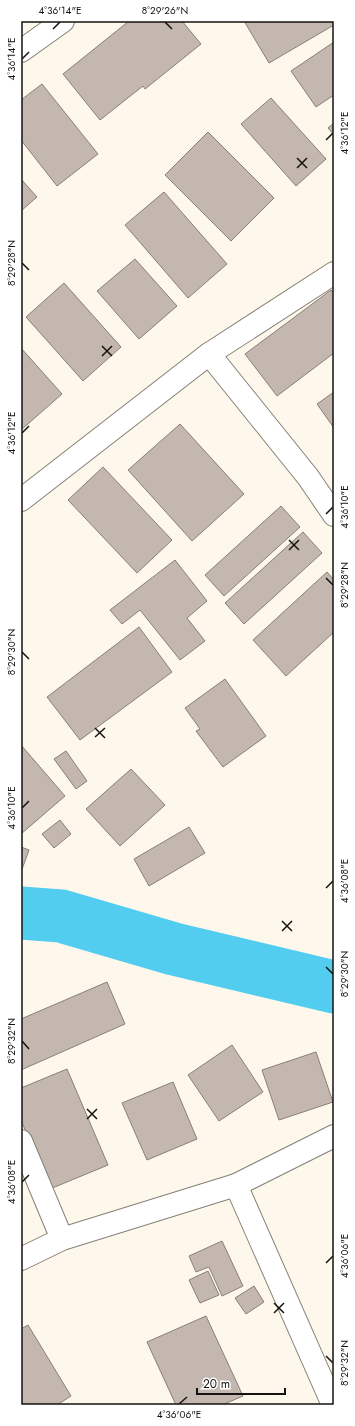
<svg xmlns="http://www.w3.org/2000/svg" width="355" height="1426" font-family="Jost,sans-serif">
  <rect width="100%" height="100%" fill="#fef8ec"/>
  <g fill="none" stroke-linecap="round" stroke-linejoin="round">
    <polyline stroke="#52cdf0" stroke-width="53" points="21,913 61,916 174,949 334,987"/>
  </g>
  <g fill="#c3b7b0" stroke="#8a7f78">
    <polygon points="129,21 182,21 201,44 145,89 143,86 100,120 63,74"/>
    <polygon points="244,21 334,21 334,25 269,63"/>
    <polygon points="334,42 334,95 316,107 291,71"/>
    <polygon points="42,84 98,154 57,186 21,140 21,100"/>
    <polygon points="271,98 326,159 296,186 241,124"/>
    <polygon points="334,123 334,135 328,128"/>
    <polygon points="208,132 274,198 231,241 165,175"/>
    <polygon points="21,179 37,197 21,211"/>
    <polygon points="164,192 227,264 188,298 125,225"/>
    <polygon points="135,259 177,306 139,339 97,291"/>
    <polygon points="64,283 121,347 83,381 26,317"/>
    <polygon points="331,290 334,294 334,353 277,396 245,354"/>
    <polygon points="21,348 62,394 21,430"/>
    <polygon points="334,392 334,428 317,404"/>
    <polygon points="180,424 244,494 192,541 128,470"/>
    <polygon points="103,467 172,540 137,573 68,500"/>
    <polygon points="281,506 300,527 224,596 205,575"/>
    <polygon points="303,532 322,553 244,624 225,603"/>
    <polygon points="175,560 207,601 187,618 205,641 180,660 140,610 122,624 110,610"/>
    <polygon points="327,572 334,580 334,632 286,676 253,640"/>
    <polygon points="139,627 172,672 80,740 47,697"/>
    <polygon points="225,679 266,736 223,767 196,731 200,729 185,708"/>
    <polygon points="21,745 65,796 21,834"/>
    <polygon points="66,751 87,781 76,789 54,759"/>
    <polygon points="131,769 165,805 120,846 86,809"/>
    <polygon points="60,820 71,834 54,848 42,834"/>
    <polygon points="189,827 205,853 149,886 134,859"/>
    <polygon points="21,847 29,850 21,872"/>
    <polygon points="107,982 125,1024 21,1070 21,1019"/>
    <polygon points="232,1045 263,1092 219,1121 188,1075"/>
    <polygon points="316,1052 333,1102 279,1120 262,1070"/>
    <polygon points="67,1069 108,1165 50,1189 21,1120 21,1088"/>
    <polygon points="173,1082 197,1139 147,1160 122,1103"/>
    <polygon points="222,1241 243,1286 222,1296 209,1267 196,1272 189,1256"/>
    <polygon points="208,1271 219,1295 200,1303 189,1280"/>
    <polygon points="254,1286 264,1302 246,1314 235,1298"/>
    <polygon points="206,1316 243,1396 222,1405 176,1405 147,1342"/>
    <polygon points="28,1325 71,1396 57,1405 21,1405 21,1329"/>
  </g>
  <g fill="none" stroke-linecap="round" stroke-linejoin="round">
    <g stroke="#868177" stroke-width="24">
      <g id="minor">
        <polyline points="21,51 63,21"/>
        <polyline points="209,354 308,477 334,515"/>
        <polyline points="21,500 209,354 334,273"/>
        <polyline points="21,1141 62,1239"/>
        <polyline points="236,1185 333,1405"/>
        <polyline points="21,1259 62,1239 236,1185 334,1136"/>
      </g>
    </g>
    <use href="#minor" stroke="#fff" stroke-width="22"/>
  </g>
  <path fill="none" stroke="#15130f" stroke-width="1.5" d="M165 22 172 29M53 29 60 22M22 59 29 52M326 140 333 133M297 158 307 168M297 168 307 158M22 263 29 270M102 346 112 356M102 356 112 346M22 433 29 426M326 514 333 507M289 540 299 550M289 550 299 540M326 578 333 585M22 652 29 659M95 728 105 738M95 737 105 728M22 808 29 801M326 888 333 881M282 921 292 931M282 931 292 921M326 967 333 974M22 1041 29 1049M87 1109 97 1119M87 1119 97 1109M22 1182 29 1175M326 1263 333 1256M274 1303 284 1313M274 1313 284 1303M326 1356 333 1363M179 1404 187 1397"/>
  <rect width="355" height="1426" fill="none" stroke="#ffffff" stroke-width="44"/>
  <path d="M197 1388v6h88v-6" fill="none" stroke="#15130f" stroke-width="2"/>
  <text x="203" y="1388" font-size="12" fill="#15130f" stroke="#ffffff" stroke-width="3" paint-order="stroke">20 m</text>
  <rect x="22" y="22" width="311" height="1382" fill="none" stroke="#15130f" stroke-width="1.5"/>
  <g font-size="10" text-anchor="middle" fill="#15130f">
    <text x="60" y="14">4°36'14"E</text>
    <text x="165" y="14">8°29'26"N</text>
    <text transform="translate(11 59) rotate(-90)" y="4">4°36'14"E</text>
    <text transform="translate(344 133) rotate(-90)" y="4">4°36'12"E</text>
    <text transform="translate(11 263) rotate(-90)" y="4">8°29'28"N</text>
    <text transform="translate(11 433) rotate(-90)" y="4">4°36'12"E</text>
    <text transform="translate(344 507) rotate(-90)" y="4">4°36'10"E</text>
    <text transform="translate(344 585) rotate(-90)" y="4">8°29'28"N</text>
    <text transform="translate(11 652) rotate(-90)" y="4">8°29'30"N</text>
    <text transform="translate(11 808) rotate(-90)" y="4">4°36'10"E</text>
    <text transform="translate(344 881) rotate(-90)" y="4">4°36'08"E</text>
    <text transform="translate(344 974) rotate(-90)" y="4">8°29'30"N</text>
    <text transform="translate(11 1041) rotate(-90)" y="4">8°29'32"N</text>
    <text transform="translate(11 1182) rotate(-90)" y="4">4°36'08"E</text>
    <text transform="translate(344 1256) rotate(-90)" y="4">4°36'06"E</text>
    <text transform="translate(344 1363) rotate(-90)" y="4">8°29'32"N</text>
    <text x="179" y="1418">4°36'06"E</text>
  </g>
</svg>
